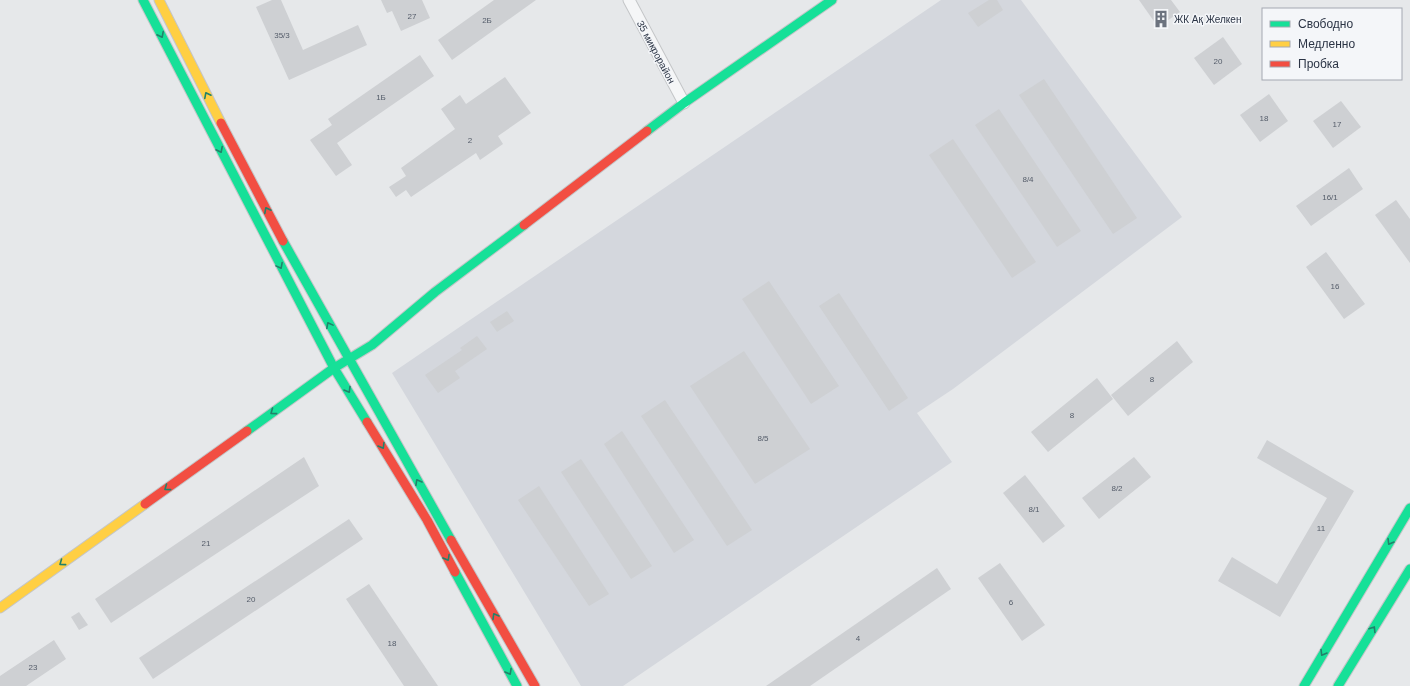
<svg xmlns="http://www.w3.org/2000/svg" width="1410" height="686" font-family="Arial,sans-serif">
  <rect width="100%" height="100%" fill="#e6e8ea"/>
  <polygon fill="#d4d7dd" points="941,0 1021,0 1182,217 953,389 917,413 952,462 623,686 581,686 392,373"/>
  <g fill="#ced0d3">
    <polygon points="272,0 281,0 303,50 358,25 367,45 289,80 256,7"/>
    <polygon points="381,0 422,0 430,18 401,31 392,11 387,13"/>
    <polygon points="494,0 536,0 452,60 438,40"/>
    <polygon points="989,0 997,0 1003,10 978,27 968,13"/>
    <polygon points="1139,0 1171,0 1180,12 1158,27"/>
    <polygon points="1223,37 1242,64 1214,85 1194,58"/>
    <polygon points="420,55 434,76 337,143 352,165 336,176 310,140 332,125 328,119"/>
    <polygon points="505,77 531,113 498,136 503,144 480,160 476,153 411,197 406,190 396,197 389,187 406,176 401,168 455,129 441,109 460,95 466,104"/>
    <polygon points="1044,79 1137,218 1113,234 1019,95"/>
    <polygon points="1269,94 1288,121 1260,142 1240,115"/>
    <polygon points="1341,101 1361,127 1333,148 1313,121"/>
    <polygon points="999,109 1081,231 1057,247 975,125"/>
    <polygon points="953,139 1036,262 1012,278 929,155"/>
    <polygon points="1349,168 1363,189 1311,226 1296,206"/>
    <polygon points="1396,200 1410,219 1410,263 1375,215"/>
    <polygon points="1326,252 1365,304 1344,319 1306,267"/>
    <polygon points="769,281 839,386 811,404 742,299"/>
    <polygon points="839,293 908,398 889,411 819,306"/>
    <polygon points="507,311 514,321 497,332 490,322"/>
    <polygon points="477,336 487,349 455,371 460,378 438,393 425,375 462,350 460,348"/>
    <polygon points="1177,341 1193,362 1128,416 1111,395"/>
    <polygon points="744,351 810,449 755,484 690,386"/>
    <polygon points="1097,378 1113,399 1048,452 1031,432"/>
    <polygon points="665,400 752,530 727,546 641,416"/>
    <polygon points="622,431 694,540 674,553 604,444"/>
    <polygon points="1267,440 1354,491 1280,617 1218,581 1232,557 1277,584 1327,498 1257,458"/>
    <polygon points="304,457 319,486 111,623 95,599"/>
    <polygon points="1134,457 1151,477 1099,519 1082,498"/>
    <polygon points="581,459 652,566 631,579 561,472"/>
    <polygon points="1025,475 1065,526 1043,543 1003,493"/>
    <polygon points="539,486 609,594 589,606 518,500"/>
    <polygon points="349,519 363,539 153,679 139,658"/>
    <polygon points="1000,563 1045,625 1022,641 978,578"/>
    <polygon points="937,568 951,589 810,686 766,686"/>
    <polygon points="369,584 438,686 404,686 346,599"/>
    <polygon points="79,612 88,625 79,630 71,617"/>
    <polygon points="54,640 66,659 26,686 0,686 0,676"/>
  </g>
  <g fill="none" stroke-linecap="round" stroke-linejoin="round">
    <g stroke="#c4c6c8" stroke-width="13">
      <polyline id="street" points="629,0 684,103"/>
    </g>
    <g stroke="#c4c6c8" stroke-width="11">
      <g id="fast">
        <polyline points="143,0 334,368 367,422"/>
        <polyline points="647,131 684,103 832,0"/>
        <polyline points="283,241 451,540"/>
        <polyline points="247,431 334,368 372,345 435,292 524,225"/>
        <polyline points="455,572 517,686"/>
        <polyline points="1304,686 1410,508"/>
        <polyline points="1338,686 1410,569"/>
      </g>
    </g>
    <g stroke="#c4c6c8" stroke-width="11">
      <g id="slow">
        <polyline points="159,0 221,123"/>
        <polyline points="0,608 145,504"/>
      </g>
    </g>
    <g stroke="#c4c6c8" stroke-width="11">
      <g id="jam">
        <polyline points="221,123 283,241"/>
        <polyline points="524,225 647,131"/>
        <polyline points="367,422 427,520 455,572"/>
        <polyline points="145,504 247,431"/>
        <polyline points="451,540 535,686"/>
      </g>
    </g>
    <use href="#street" stroke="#f5f6f7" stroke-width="11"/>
    <use href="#fast" stroke="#16e098" stroke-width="9"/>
    <use href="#slow" stroke="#ffcf43" stroke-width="9"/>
    <use href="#jam" stroke="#f24e42" stroke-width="9"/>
  </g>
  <defs><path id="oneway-chevron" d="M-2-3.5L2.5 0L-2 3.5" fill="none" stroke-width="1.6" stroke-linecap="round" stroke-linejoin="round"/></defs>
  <g stroke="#22816a">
    <use href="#oneway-chevron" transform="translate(161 35) rotate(63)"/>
    <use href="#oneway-chevron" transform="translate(207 95) rotate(-117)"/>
    <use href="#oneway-chevron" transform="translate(220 150) rotate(63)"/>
    <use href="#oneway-chevron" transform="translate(267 210) rotate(-117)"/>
    <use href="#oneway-chevron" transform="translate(280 266) rotate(62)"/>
    <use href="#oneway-chevron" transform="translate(329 325) rotate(-118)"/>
    <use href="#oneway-chevron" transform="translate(348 390) rotate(59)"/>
    <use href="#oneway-chevron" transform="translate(273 412) rotate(144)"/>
    <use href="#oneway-chevron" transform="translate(382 446) rotate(59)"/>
    <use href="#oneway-chevron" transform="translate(418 482) rotate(-119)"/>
    <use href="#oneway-chevron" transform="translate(167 488) rotate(144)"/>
    <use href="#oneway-chevron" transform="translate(1390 542) rotate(121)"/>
    <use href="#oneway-chevron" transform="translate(447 558) rotate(61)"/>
    <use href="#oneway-chevron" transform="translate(62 563) rotate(144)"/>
    <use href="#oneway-chevron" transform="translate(495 616) rotate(-120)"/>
    <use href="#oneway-chevron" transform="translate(1373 629) rotate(-58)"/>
    <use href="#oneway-chevron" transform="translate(1323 653) rotate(121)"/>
    <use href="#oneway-chevron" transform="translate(509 672) rotate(61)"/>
  </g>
  <defs>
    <g id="building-bare" transform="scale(1.38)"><path d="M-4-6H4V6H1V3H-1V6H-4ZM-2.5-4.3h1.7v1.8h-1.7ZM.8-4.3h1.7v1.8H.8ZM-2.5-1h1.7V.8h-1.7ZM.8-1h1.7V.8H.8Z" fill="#6c737f" stroke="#f4f6f9" stroke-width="2.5" paint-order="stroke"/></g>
  </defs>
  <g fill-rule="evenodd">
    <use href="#building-bare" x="1161" y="19"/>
  </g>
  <g text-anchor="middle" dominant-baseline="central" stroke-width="3" stroke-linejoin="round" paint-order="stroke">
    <g font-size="8" fill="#545c69">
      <text x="412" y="16">27</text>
      <text x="487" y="20">2Б</text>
      <text x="282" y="35">35/3</text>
      <text x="1218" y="61">20</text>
      <text x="381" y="97">1Б</text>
      <text x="1264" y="118">18</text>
      <text x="1337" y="124">17</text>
      <text x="470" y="140">2</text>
      <text x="1028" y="179">8/4</text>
      <text x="1330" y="197">16/1</text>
      <text x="1335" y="286">16</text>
      <text x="1152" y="379">8</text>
      <text x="1072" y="415">8</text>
      <text x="763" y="438">8/5</text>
      <text x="1117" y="488">8/2</text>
      <text x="1034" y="509">8/1</text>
      <text x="1321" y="528">11</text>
      <text x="206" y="543">21</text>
      <text x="251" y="599">20</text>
      <text x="1011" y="602">6</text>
      <text x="858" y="638">4</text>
      <text x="392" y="643">18</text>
      <text x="33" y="667">23</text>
    </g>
    <g font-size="10" fill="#2b3445" stroke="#f4f6f9" text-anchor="start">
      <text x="1174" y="19">ЖК Ақ Желкен</text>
    </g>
    <g font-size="10" fill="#2b3445" stroke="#f4f6f9">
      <text transform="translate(656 52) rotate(62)">35 микрорайон</text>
    </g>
  </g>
  <rect x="1262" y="8" width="140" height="72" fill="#f4f6f9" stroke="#a4a8b1"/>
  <rect x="1270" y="21" width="20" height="6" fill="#16e098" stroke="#a4a8b1"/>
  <text x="1298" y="28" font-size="12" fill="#2b3445">Свободно</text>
  <rect x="1270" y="41" width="20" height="6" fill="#ffcf43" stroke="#a4a8b1"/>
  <text x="1298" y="48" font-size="12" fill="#2b3445">Медленно</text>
  <rect x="1270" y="61" width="20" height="6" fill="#f24e42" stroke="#a4a8b1"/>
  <text x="1298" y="68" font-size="12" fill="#2b3445">Пробка</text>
</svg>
